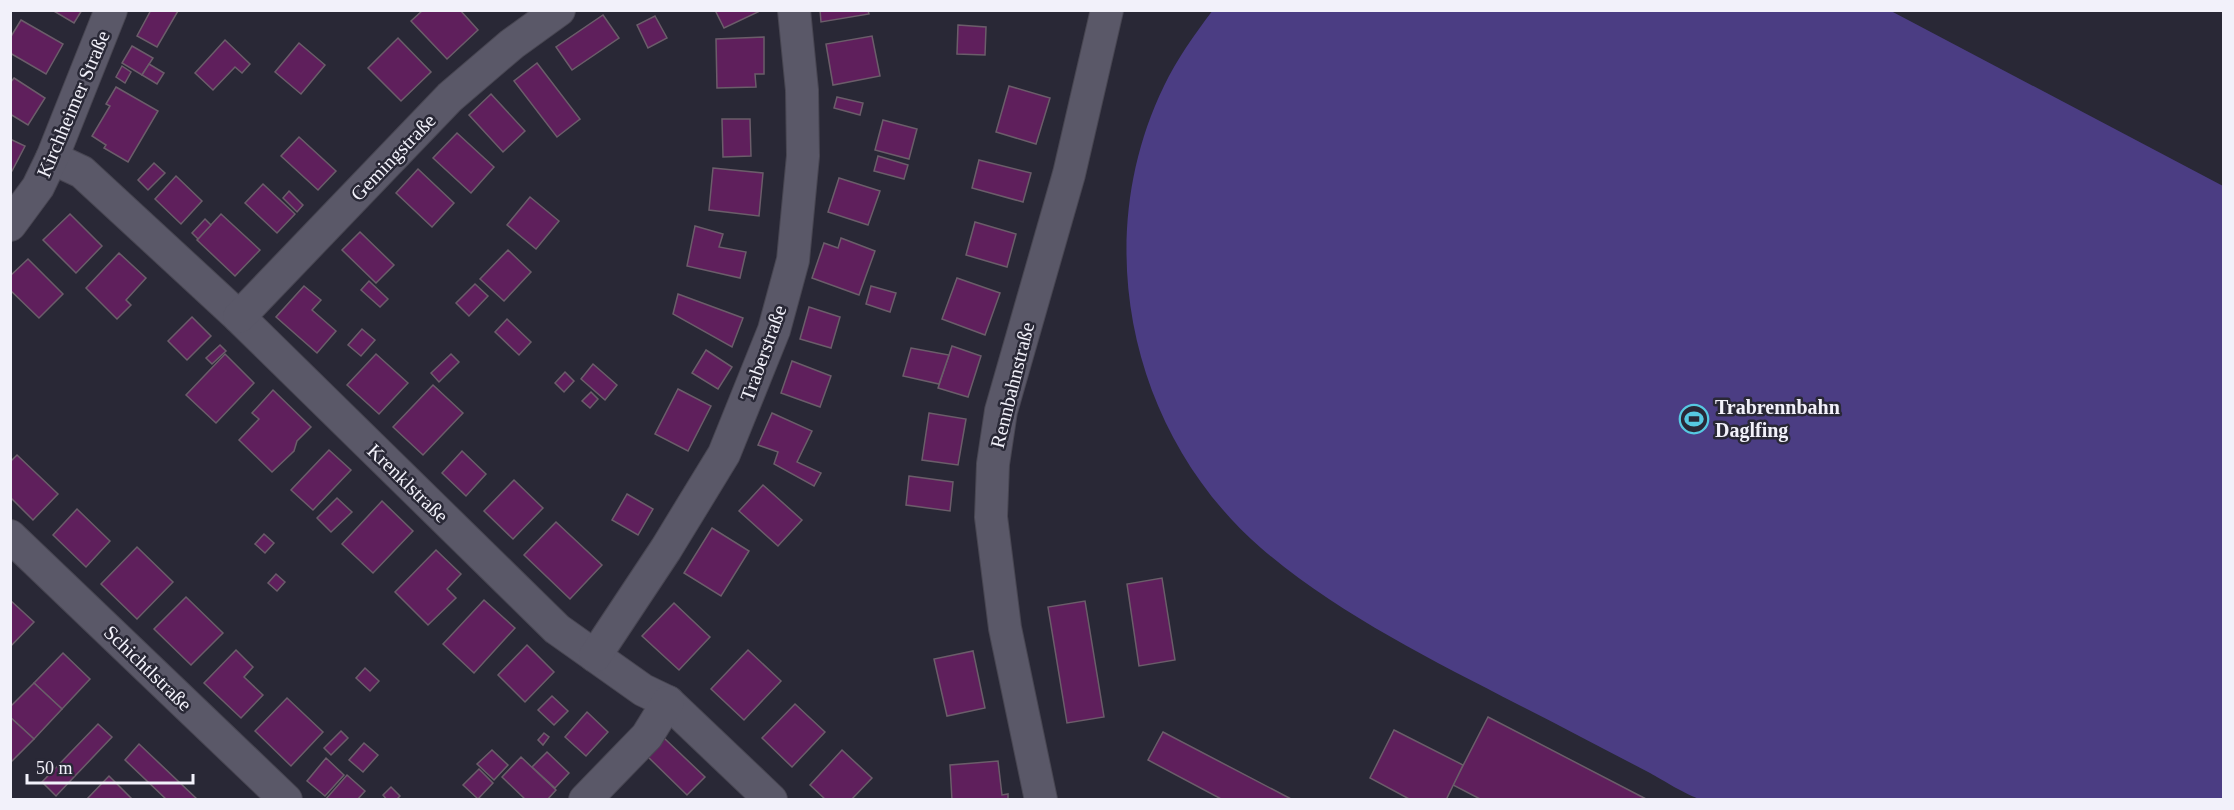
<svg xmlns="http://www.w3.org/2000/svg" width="2234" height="810" font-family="Georgia,serif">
  <rect width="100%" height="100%" fill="#292836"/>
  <path fill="#4b3d83" d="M1213 10 1891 11 2223 186V799C2095 800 1967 800 1839 800 1806 800 1774 800 1741 800 1729 800 1712 802 1700 799 1686 795 1663 780 1650 773 1606 750 1562 727 1519 705 1430 659 1338 614 1261 548 1131 435 1088 242 1164 86 1177 59 1194 35 1213 10Z"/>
  <g fill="#5f1f5c" stroke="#6b5d6a" stroke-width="1.5">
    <polygon points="52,10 82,10 74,23"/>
    <polygon points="151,10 178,11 157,47 137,36"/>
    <polygon points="423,10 460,10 478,30 447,59 411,21"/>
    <polygon points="715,10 757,10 758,12 724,28"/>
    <polygon points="820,10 868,10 869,14 821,22"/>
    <polygon points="603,15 619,38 572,70 556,47"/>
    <polygon points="655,16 667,38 648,48 637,25"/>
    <polygon points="21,20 63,44 46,74 10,53 10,38"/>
    <polygon points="958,25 986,27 985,55 957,54"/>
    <polygon points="872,36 880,76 833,85 826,44"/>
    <polygon points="764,37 764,74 755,74 756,87 717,88 716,39"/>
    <polygon points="398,38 431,72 401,101 368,68"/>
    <polygon points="225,40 250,64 242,73 235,67 213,90 195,73"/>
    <polygon points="299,43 325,65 301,94 275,72"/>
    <polygon points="132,46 153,58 142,75 122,63"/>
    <polygon points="537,63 580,119 557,137 514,81"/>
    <polygon points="149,64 164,73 157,84 142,75"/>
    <polygon points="122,66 131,72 125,83 116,77"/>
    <polygon points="14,78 45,98 28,125 10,114 10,83"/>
    <polygon points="1009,86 1050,98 1036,144 996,132"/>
    <polygon points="116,87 158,111 128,162 104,148 106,145 92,136 110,106 106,104"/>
    <polygon points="491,94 525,131 503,152 469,115"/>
    <polygon points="837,97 863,103 860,115 834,108"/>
    <polygon points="722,119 750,119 751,156 723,157"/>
    <polygon points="883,120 917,129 909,159 875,150"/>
    <polygon points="457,133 494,167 471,193 433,158"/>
    <polygon points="299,137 336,171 318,190 281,156"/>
    <polygon points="10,139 25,146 12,171 10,171"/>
    <polygon points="878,156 908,165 904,179 874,171"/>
    <polygon points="979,160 1031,173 1023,202 972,188"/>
    <polygon points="154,163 165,173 148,190 138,180"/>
    <polygon points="713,168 763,173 759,216 709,210"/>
    <polygon points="418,169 454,203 432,227 396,193"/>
    <polygon points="176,176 202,201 181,224 155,199"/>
    <polygon points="839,178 880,191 868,225 828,212"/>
    <polygon points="263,184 295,214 277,233 245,203"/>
    <polygon points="289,191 303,205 297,212 283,198"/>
    <polygon points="530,197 559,221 536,249 507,225"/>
    <polygon points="70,214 102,246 76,273 43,240"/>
    <polygon points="221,214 260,250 235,276 197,240"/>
    <polygon points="205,219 211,225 198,239 192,233"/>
    <polygon points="975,222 1016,234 1007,267 966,255"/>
    <polygon points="695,226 723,234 719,247 746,252 740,278 687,266"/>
    <polygon points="360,232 394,265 376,283 342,250"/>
    <polygon points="841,238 875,251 859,295 812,278 824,243 838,248"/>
    <polygon points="508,250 531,272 504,301 480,279"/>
    <polygon points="119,253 146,278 126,300 131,305 117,319 86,288"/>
    <polygon points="28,259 63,294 39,318 10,290 10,276"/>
    <polygon points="957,278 1000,293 985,335 942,319"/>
    <polygon points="369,281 388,299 380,307 361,290"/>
    <polygon points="475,284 488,296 469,316 456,303"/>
    <polygon points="304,286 321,300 312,310 336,331 317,353 276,317"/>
    <polygon points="871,286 896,293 890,312 866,304"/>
    <polygon points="678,294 743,318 732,347 673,314"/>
    <polygon points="809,307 840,317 831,348 800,339"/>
    <polygon points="192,317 211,336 187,360 168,341"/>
    <polygon points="507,319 531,342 519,355 495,332"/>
    <polygon points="362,329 375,340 361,356 348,345"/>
    <polygon points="220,345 226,351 212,364 206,358"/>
    <polygon points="952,346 981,356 968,397 938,388"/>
    <polygon points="911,348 949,355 939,384 903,376"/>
    <polygon points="706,350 732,367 718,389 692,373"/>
    <polygon points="225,354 254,383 216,423 186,395"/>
    <polygon points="376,354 408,383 379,414 347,385"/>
    <polygon points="451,354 459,362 439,382 431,373"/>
    <polygon points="792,361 831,376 820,407 781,393"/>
    <polygon points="593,364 617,385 605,400 581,379"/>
    <polygon points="565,372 574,381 564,392 555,383"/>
    <polygon points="433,385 463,413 423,455 393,427"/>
    <polygon points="678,389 711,406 688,451 655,434"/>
    <polygon points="273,390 311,427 297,441 294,451 272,472 239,440 259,419 252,413"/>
    <polygon points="591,392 598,399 590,408 582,401"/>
    <polygon points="772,413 812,431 797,462 821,473 814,486 774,464 778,452 758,445"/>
    <polygon points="929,413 966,419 958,465 922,460"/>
    <polygon points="329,450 351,470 313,510 291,490"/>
    <polygon points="462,451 486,474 466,496 442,473"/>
    <polygon points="17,455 58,494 33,520 10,497 10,462"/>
    <polygon points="909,476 953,482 950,511 906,505"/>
    <polygon points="514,480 543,508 513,539 484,511"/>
    <polygon points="763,485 802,520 778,546 739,511"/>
    <polygon points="627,494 653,509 638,535 612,520"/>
    <polygon points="337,498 352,512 331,532 317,518"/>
    <polygon points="382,501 413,531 373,573 342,544"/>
    <polygon points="77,509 110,541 86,567 53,535"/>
    <polygon points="556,522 602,565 570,599 524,555"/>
    <polygon points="712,528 749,551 721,596 684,573"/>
    <polygon points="264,534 274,543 265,553 255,544"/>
    <polygon points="137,547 173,582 137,619 101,584"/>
    <polygon points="436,550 461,574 447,589 456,598 428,625 395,592"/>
    <polygon points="276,574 285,582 277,591 268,583"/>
    <polygon points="1162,578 1175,660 1139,666 1127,584"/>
    <polygon points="186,597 223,633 191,665 154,629"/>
    <polygon points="10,600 34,622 10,647"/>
    <polygon points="484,600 515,628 474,673 443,644"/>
    <polygon points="1085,601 1104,717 1067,723 1048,607"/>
    <polygon points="674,603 710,637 679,670 642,636"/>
    <polygon points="527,645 554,672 525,702 498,675"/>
    <polygon points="236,650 253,667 244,677 263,695 241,718 204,683"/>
    <polygon points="748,650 781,681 744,720 711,689"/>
    <polygon points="973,651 985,708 947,716 934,659"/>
    <polygon points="63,653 90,679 62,709 34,683"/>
    <polygon points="365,668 379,681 370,691 356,678"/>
    <polygon points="34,683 62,709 34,739 10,717 10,707"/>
    <polygon points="552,696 568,711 554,725 538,710"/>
    <polygon points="287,698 323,732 291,766 255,731"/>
    <polygon points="795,704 825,732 792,767 762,738"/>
    <polygon points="587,712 608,732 586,756 565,737"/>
    <polygon points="10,717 34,739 10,763"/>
    <polygon points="1488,717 1648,800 1482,800 1453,785"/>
    <polygon points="98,724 112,737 56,796 42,782"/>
    <polygon points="1394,730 1463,765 1446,800 1411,800 1370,778"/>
    <polygon points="341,731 348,738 331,755 324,748"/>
    <polygon points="1163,732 1293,800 1223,800 1148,760"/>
    <polygon points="544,733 549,737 543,745 538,740"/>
    <polygon points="664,738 705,777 687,795 647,756"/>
    <polygon points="364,743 378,755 363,772 349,760"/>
    <polygon points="139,744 198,800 167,800 125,760"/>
    <polygon points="492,750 508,765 494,780 477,764"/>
    <polygon points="842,750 872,778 851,800 826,800 810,785"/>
    <polygon points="547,752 569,773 555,788 532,767"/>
    <polygon points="521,757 556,790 547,800 526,800 502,777"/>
    <polygon points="326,758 344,775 325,796 307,781"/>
    <polygon points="998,761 1002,795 1008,794 1008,800 952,800 950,765"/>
    <polygon points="479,769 493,783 478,799 463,785"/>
    <polygon points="347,775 365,791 357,800 325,800"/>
    <polygon points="109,776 133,800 86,800"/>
    <polygon points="391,787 400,796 396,800 387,800 383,795"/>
  </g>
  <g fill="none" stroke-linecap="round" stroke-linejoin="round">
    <g stroke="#484652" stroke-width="34">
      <g id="minor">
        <polyline points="52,158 82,172 239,317 557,629 643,690 668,702 771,800"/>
        <polyline points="10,225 38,187 52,158 111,10"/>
        <polyline points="239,317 450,97 512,44 559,10"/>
        <polyline points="10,536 286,800"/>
        <polyline points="595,656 666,549 724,454 774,330 793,260 803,156 802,90 794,10"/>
        <polyline points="585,800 647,736 668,702"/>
        <polyline points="1041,800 1005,628 991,517 993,464 1001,411 1069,174 1107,10"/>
      </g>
    </g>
    <use href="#minor" stroke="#5a5868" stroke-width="32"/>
  </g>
  <defs>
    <g id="stadium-ring" transform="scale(1.5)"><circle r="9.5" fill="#292836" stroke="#56c9e1" stroke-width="1.5"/><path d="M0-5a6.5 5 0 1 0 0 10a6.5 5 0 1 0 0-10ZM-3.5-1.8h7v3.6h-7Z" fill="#56c9e1"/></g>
  </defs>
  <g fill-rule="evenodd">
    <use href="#stadium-ring" x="1694" y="419"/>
  </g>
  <g text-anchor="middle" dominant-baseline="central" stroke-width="5" stroke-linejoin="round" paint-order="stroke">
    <g font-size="20" fill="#f2f1fa" stroke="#292836">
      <text transform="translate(73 104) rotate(-67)">Kirchheimer Straße</text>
      <text transform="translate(393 157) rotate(-46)">Gemingstraße</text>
      <text transform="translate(763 353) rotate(-70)">Traberstraße</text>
      <text transform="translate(1012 385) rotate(-76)">Rennbahnstraße</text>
      <text transform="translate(408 483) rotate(44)">Krenklstraße</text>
      <text transform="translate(148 668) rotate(44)">Schichtlstraße</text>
    </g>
    <g font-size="20" font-weight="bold" fill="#f2f1fa" stroke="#292836" text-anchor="start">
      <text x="1715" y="407">Trabrennbahn<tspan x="1715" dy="23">Daglfing</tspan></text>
    </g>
  </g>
  <rect width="2234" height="810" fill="none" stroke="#f2f1fa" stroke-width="24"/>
  <path d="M27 774v9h166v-9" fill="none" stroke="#f2f1fa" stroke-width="3"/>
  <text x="36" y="774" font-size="18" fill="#f2f1fa" stroke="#292836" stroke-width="4.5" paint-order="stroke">50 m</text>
</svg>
